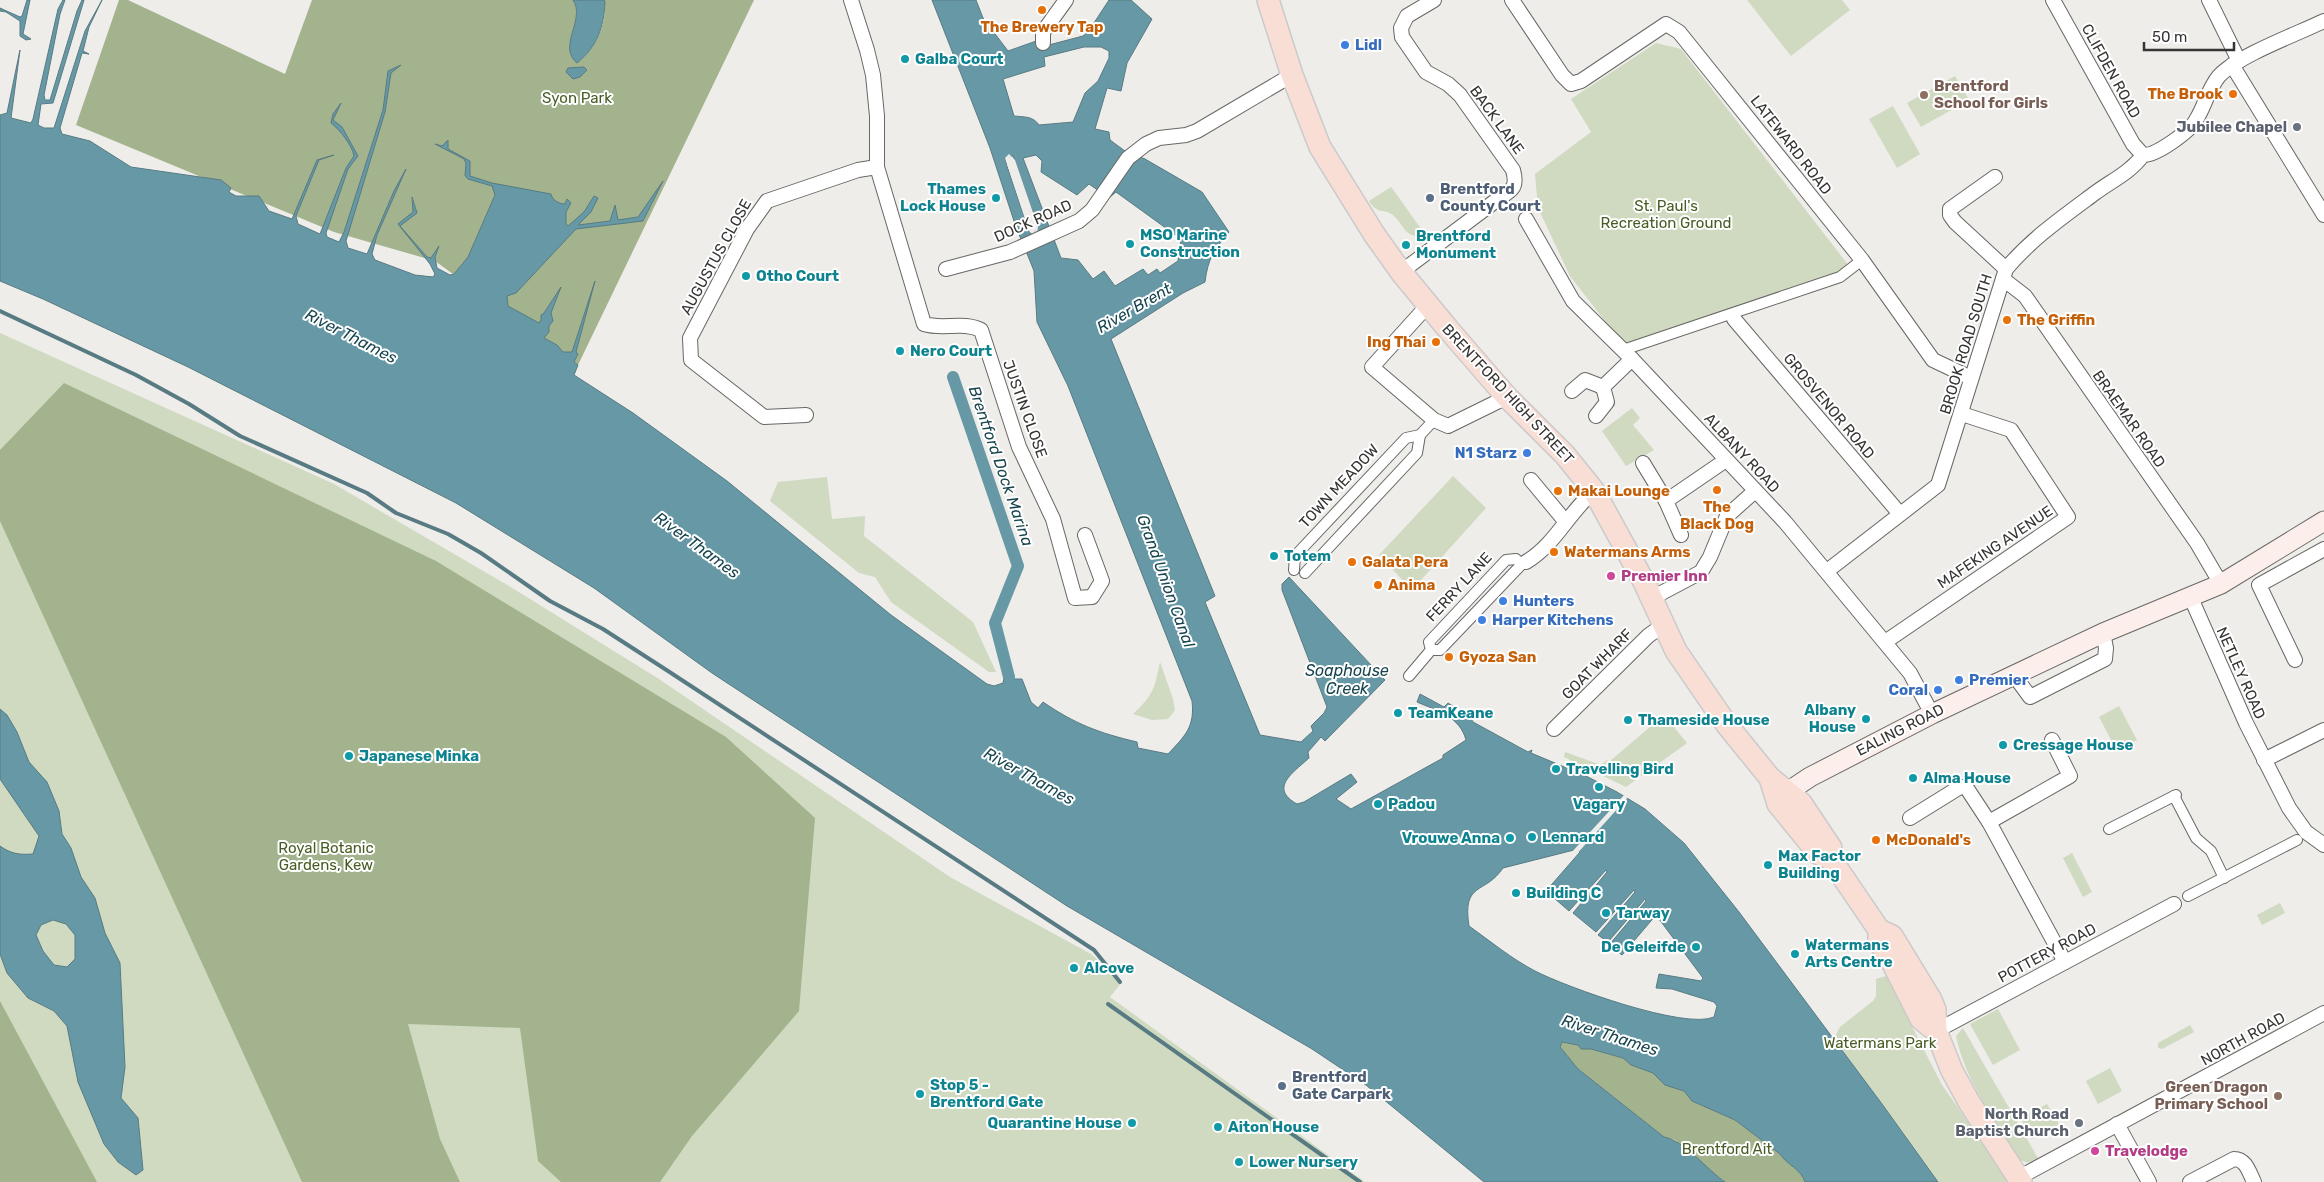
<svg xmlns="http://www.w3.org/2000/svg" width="2324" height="1182" font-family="Rubik,sans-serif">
  <rect width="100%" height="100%" fill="#eeedea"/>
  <g fill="#cfdac1">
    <polygon points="1747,0 1842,0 1850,10 1791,56"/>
    <polygon points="1656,43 1681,49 1849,266 1839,273 1629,345 1608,325 1570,276 1538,208 1535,174 1591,132 1571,99"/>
    <polygon points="1955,76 1969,100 1921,127 1907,103"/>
    <polygon points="1893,106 1920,154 1897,168 1869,119"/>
    <path d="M1391 187 1392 188 1424 233C1406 242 1404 224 1393 215 1383 208 1378 215 1369 201Z"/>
    <polygon points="0,333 334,484 509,586 659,679 950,877 1091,954 1122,982 1110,997 1365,1182 0,1182"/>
    <polygon points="1632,408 1640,418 1633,425 1654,450 1626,466 1602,431"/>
    <polygon points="1453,476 1486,508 1412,590 1379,555"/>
    <polygon points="827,477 832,519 865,516 864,536 973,622 996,672 989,672 891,602 875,577 859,573 770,501 778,482"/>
    <path d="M1160 662 1173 699 1175 710 1168 719 1152 720 1133 714C1154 694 1154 690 1160 662Z"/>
    <polygon points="2119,706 2137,740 2117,751 2099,717"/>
    <polygon points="1664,715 1687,743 1626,787 1564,757 1565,752 1601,765 1607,760 1609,762"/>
    <polygon points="2072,853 2092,892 2083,897 2063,858"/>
    <polygon points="2280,903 2285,913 2262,925 2257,915"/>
    <polygon points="1886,976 1942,1085 2010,1182 1938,1182 1882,1104 1833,1040 1840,1027 1873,1001 1876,996 1876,979"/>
    <polygon points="1998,1009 2020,1050 1993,1065 1970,1024"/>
    <polygon points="2190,1025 2194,1032 2162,1049 2158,1048 2158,1043"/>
    <path d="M1963 1028 2039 1160C2030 1164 2025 1163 2017 1158 1994 1119 1965 1080 1956 1036Z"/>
    <polygon points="2110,1068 2122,1091 2098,1104 2086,1081"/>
    <polygon points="2047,1104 2059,1124 2032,1139 2020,1118"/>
  </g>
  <g fill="#a3b38d">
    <path d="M119 0H128L285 74 312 0H573C585 20 559 48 577 63 595 49 608 24 604 0H754L578 365 435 261 334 232 76 125Z"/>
    <polygon points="64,383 436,561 726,737 815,818 799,1011 692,1136 660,1182 561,1182 538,1161 520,1028 408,1024 440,1139 460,1182 302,1182 0,521 0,450"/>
    <polygon points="0,1001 97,1182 0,1182"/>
    <path d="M1562 1042 1578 1045 1581 1049H1591L1623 1058 1631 1065 1653 1073 1666 1085 1684 1091 1692 1101 1735 1120 1780 1154C1787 1165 1801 1169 1805 1182H1725L1705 1168 1675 1140 1664 1137 1578 1069 1560 1047Z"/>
  </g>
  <g fill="#6699a5" stroke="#587b83" fill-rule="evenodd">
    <polygon points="27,0 30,0 23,34 31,39 26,40 20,36 20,21 6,12 0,11 0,8 20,17 22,16"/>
    <path d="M63 0H65L60 14 44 95 45 100H50L77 11 82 0H84L53 103 41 104 38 125 44 128H54L85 31 102 0 89 27 83 51 89 54 82 53 60 128 62 134 90 141 131 167 221 180 231 188 229 192 236 196H259L269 211 292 219 317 160 334 155 319 160 296 216 298 224 320 234 346 168 354 156C352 145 340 130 331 123L333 114 341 103 333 120 342 127 358 156 348 169 326 233 327 237 339 242 344 232 383 110 388 71 401 65 391 73 385 112 346 241 348 248 367 254 394 191 406 169 377 235 372 254 375 260 415 275 433 277 435 274 430 264 398 224 413 212 412 197 417 213 400 226 427 257 431 258 439 246 435 257 437 268 450 275 454 274 468 257 495 195 492 186 468 179 465 176 466 163 464 159 435 144 442 146 448 140V149L470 161V176L492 183 551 194C552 200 559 204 565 204L567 199 571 203 566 212V224L568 226 584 212 594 196 598 198 591 212 578 225 610 221 615 205 618 220 638 217 663 181 643 221 576 229 516 293 507 296 508 306 539 323 541 320V315L544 313 561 287 551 313 553 321 549 326V332L544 338 557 345 563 352H572L595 281 576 352 578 354 574 362 578 365 574 375 633 413 727 481 891 615 987 684 994 686 1003 683 1004 678 1013 676 1014 679H1022L1031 702 1038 708 1043 702C1075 724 1099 733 1137 742L1138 748 1168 754C1185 736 1195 727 1192 701L1068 386 1037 322 1034 271 1030 261 1016 227 990 148 932 0H976L983 18 1008 51 1039 40 1041 47 1083 36 1088 32 1109 0H1131L1152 19 1127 63 1121 91 1107 88 1095 129 1109 132 1110 140 1125 151 1145 159 1202 192 1229 232C1214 250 1208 258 1205 282L1183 293 1111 339 1215 596 1205 602 1260 735 1301 742 1313 731 1311 726 1324 713 1327 707 1282 590V584L1289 577 1385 680 1325 741 1321 737 1308 752 1309 758C1294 772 1268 788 1297 804L1304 802 1351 774 1357 782 1336 799 1351 809 1443 758V755L1466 740C1460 717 1438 711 1417 702L1420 694 1444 707 1448 703 1470 717 1473 722 1528 752 1532 750 1531 753 1586 776 1617 792 1645 809 1684 843 1739 912 1882 1104 1938 1182H1805C1801 1169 1787 1165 1780 1154L1735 1120 1692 1101 1684 1091 1665 1085 1653 1073 1631 1065 1623 1058 1591 1049H1581L1578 1045 1562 1042 1560 1047 1578 1069 1664 1137C1685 1141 1706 1169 1725 1182H1484L1366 1085 1312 1049 1067 906 712 673 594 588 456 503 188 367 43 299 0 281V115L7 113 20 50 11 118 31 123 33 119 58 9ZM1084 47H1101L1109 51V58L1098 81 1085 93 1073 122 1039 125C1033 116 1024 117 1014 116L1003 79 1045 66 1044 57ZM1036 155 1042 161 1041 172 1077 195 1089 184 1109 198 1116 192 1181 239 1178 261 1160 273 1157 269 1148 275 1143 269 1115 286 1104 271 1093 279 1078 260 1061 258 1023 158ZM1013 156 1038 227 1033 235 1029 231 1007 166 1005 158ZM1574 850 1580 852 1546 891 1569 911 1606 870 1607 872 1573 913 1596 932 1634 890 1635 892 1598 935 1608 942 1645 899 1646 901 1609 945 1622 955 1656 915 1703 978 1701 981 1659 974 1656 988 1672 989 1714 1002 1717 1006 1714 1017C1685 1030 1566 987 1535 971 1512 959 1490 941 1469 926 1462 881 1485 895 1503 868Z"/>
    <path d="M573 0H604L605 2C604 27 597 47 577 63 557 47 586 19 573 0Z"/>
    <polygon points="584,67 587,70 580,77 573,79 566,72 568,68"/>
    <path d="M0 709 7 715 17 732 29 762 47 782 59 811 62 834 71 848 81 877 95 898 105 933 120 963 125 1067 121 1098 138 1118 143 1170 136 1175 118 1162 104 1144 78 1082 67 1026 54 1011 28 998 7 973 0 954V846C11 854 20 855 33 854L39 836 0 779ZM53 920 66 924 75 935V959L67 967 54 965 43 951 36 935 41 925Z"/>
  </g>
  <g fill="#eeedea" fill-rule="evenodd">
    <path d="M1009 154 1015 160 1038 227 1037 234 1033 235 1029 231 1006 161 1005 158ZM1010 157 1013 161 1036 227 1035 232 1032 230 1012 172 1008 159Z"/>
    <polygon points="1625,794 1629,796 1565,867 1564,866 1576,853 1570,854"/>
  </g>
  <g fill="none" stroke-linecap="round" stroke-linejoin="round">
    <g stroke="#587b83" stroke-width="4">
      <polyline points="0,311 136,375 189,404 240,436 367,493 396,513 448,534 481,553 550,601 603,629 668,671 1094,950 1120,982"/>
      <polyline points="1108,1004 1360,1182"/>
    </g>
    <polyline stroke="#6699a5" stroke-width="12" points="953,377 1018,566 995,623 1009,677"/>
    <g stroke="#686764" stroke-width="12">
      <g id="pedestrian">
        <polyline points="1623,350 1840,277 1862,260"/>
        <polyline points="1294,570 1295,556 1406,438 1420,435 1434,420"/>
        <polyline points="1305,573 1417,453 1420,435"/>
        <polyline points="1409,676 1431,650 1440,650 1522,564 1516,559 1506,560 1429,642 1431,650"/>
        <polyline points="2174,796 2196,838 2211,851 2224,878"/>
        <polyline points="2109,829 2176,795"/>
        <polyline points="2188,896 2297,840"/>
      </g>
    </g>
    <g stroke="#686764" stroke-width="16">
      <g id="minor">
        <path d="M851 0 867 50 873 75 877 116V167L924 324C943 330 963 321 981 330L1019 447 1053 519 1075 598 1092 597 1102 581 1085 535"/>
        <polyline points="1512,0 1562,75 1571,84 1581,81 1666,24 1679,32 1862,260 1933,360 1971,378"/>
        <polyline points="2053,0 2133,144 2143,155"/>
        <polyline points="2209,0 2239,61"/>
        <polyline points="1043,43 1043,32 1066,0"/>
        <polyline points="2232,65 2324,215"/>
        <polyline points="1995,177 1950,209 1950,215 1955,222 2006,269"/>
        <polyline points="1526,219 1573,301 1632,359 1785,522 1910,673 1932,714"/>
        <polyline points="946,269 1010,252 1079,221 1092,210 1128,158 1146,144 1159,138 1186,135 1197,131 1292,75"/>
        <path d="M1401 272 1498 199C1512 190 1518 188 1513 170L1460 95 1448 84 1426 72 1402 37 1401 28 1407 16 1434 0"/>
        <polyline points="2003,279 2025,296 2197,543 2221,584"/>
        <polyline points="1428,305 1372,367 1434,420 1448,426 1507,397"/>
        <polyline points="1734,319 1900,514"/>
        <polyline points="1572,391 1585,380 1603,387"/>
        <polyline points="806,415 764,417 691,360 690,338 747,229 767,201 858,170 877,167"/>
        <polyline points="1596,416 1607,402 1603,387 1632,359"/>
        <polyline points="1643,463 1666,501"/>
        <polyline points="1531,480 1565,521"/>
        <polyline points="1681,535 1666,501 1726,460"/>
        <path d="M1526 562C1555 545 1569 512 1594 491"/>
        <path d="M1827 571 1938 485 2006 269C2031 239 2064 216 2095 193 2111 181 2131 172 2143 155 2156 156 2190 131 2196 120 2205 106 2208 89 2219 76 2239 55 2297 34 2324 21"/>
        <polyline points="1652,598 1701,572 1710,557 1727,516 1755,491"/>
        <polyline points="2191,598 2246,723 2289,808 2306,832 2324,845"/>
        <polyline points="1885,642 2068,517 2011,430 1962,414"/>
        <polyline points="2295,660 2259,585 2324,549"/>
        <polyline points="2014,675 2030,697 2105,659 2106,648 2103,633"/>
        <polyline points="1554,729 1648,636 1663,625"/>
        <polyline points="2264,760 2324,730"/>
        <polyline points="1910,818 1960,787 1966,787 1989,822 2065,962"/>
        <polyline points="1989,822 2070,776 2052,740"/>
        <polyline points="1936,1031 2174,904"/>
        <polyline points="2117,1124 2149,1182"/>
        <polyline points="2018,1178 2324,1013"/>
        <path d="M2190 1182 2234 1159C2246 1159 2249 1172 2254 1182"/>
      </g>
    </g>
    <g stroke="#686764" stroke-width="21">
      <polyline id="secondary" points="1784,806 1789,791 1810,777 1932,714 2103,633 2221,584 2324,521"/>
    </g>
    <g stroke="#cbcaca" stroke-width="24">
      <g id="primary">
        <polyline points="1268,0 1292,75 1320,147 1374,234 1401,272 1448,329 1507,397 1565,455 1594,491 1644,582 1676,651 1727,725 1770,778 1801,803 1831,848 1830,858"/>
        <polyline points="1770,778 1778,804 1819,854 1830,858 1879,930 1892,936 1931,1000 1935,1010 1936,1031 1952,1071 1969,1102 2021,1182"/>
        <polyline points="1879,930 1879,942 1889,956 1921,1019 1936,1031"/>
      </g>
    </g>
    <use href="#pedestrian" stroke="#fff" stroke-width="10"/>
    <use href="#minor" stroke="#fff" stroke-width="14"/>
    <use href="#secondary" stroke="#fceeeb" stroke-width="19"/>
    <use href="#primary" stroke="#f9ded6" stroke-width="21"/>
  </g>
  <g fill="#e8710a" stroke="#fff" stroke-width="2">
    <circle cx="1042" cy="10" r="5"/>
    <circle cx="2233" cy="94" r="5"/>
    <circle cx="2007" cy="320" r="5"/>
    <circle cx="1436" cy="342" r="5"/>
    <circle cx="1717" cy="490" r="5"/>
    <circle cx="1558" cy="491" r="5"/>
    <circle cx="1554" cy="552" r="5"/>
    <circle cx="1352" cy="562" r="5"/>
    <circle cx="1378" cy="585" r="5"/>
    <circle cx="1449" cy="657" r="5"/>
    <circle cx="1876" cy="840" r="5"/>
  </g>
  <g fill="#3f7fe0" stroke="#fff" stroke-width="2">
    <circle cx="1345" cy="45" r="5"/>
    <circle cx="1527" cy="453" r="5"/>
    <circle cx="1503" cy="601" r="5"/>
    <circle cx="1482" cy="620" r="5"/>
    <circle cx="1959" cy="680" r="5"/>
    <circle cx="1938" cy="690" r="5"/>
  </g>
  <g fill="#0f9aa8" stroke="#fff" stroke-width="2">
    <circle cx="905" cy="59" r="5"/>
    <circle cx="996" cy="198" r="5"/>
    <circle cx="1130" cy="244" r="5"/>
    <circle cx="1406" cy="245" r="5"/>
    <circle cx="746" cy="276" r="5"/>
    <circle cx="900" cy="351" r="5"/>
    <circle cx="1274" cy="556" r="5"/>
    <circle cx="1398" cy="713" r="5"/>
    <circle cx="1866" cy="719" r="5"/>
    <circle cx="1628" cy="720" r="5"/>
    <circle cx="2003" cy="745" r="5"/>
    <circle cx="349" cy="756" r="5"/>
    <circle cx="1556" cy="769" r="5"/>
    <circle cx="1913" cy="778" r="5"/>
    <circle cx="1599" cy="787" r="5"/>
    <circle cx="1378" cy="804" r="5"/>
    <circle cx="1532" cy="837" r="5"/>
    <circle cx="1510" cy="838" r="5"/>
    <circle cx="1768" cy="865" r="5"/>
    <circle cx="1516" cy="893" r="5"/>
    <circle cx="1606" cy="913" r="5"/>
    <circle cx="1696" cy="947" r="5"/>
    <circle cx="1795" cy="954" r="5"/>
    <circle cx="1074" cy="968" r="5"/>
    <circle cx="920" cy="1094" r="5"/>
    <circle cx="1132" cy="1123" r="5"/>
    <circle cx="1218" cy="1127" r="5"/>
    <circle cx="1239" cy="1162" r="5"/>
  </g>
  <g fill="#8d6e63" stroke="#fff" stroke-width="2">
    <circle cx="1924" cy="95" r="5"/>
    <circle cx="2278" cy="1096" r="5"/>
  </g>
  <g fill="#6b7280" stroke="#fff" stroke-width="2">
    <circle cx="2297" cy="127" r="5"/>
    <circle cx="2079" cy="1123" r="5"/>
  </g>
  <g fill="#5c6f8a" stroke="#fff" stroke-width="2">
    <circle cx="1430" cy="198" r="5"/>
    <circle cx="1282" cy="1086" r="5"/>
  </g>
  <g fill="#d1479c" stroke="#fff" stroke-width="2">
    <circle cx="1611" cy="576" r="5"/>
    <circle cx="2095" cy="1151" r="5"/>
  </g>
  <g text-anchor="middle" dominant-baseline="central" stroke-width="4" stroke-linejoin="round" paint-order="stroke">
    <g font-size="15" font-weight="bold" fill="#c56008" stroke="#fff" text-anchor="start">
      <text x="1042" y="27" text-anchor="middle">The Brewery Tap</text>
      <text x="2223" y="94" text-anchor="end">The Brook</text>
      <text x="2017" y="320">The Griffin</text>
      <text x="1426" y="342" text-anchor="end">Ing Thai</text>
      <text x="1568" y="491">Makai Lounge</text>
      <text x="1717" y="507" text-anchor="middle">The<tspan x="1717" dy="17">Black Dog</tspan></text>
      <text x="1564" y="552">Watermans Arms</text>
      <text x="1362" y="562">Galata Pera</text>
      <text x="1388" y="585">Anima</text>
      <text x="1459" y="657">Gyoza San</text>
      <text x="1886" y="840">McDonald's</text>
    </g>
    <g font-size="15" font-weight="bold" fill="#366cbe" stroke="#fff" text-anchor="start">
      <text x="1355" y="45">Lidl</text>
      <text x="1517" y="453" text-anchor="end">N1 Starz</text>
      <text x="1513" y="601">Hunters</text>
      <text x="1492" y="620">Harper Kitchens</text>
      <text x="1969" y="680">Premier</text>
      <text x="1928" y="690" text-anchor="end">Coral</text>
    </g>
    <g font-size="15" font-weight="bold" fill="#0d838f" stroke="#fff" text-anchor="start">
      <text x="915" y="59">Galba Court</text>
      <text x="986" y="189" text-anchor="end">Thames<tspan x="986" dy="17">Lock House</tspan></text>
      <text x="1140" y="235">MSO Marine<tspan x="1140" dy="17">Construction</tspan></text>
      <text x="1416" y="236">Brentford<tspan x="1416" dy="17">Monument</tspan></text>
      <text x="756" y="276">Otho Court</text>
      <text x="910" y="351">Nero Court</text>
      <text x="1284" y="556">Totem</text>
      <text x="1856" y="710" text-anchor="end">Albany<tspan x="1856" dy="17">House</tspan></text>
      <text x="1408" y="713">TeamKeane</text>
      <text x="1638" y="720">Thameside House</text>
      <text x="2013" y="745">Cressage House</text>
      <text x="359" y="756">Japanese Minka</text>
      <text x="1566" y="769">Travelling Bird</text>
      <text x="1923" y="778">Alma House</text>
      <text x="1388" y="804">Padou</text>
      <text x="1599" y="804" text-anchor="middle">Vagary</text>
      <text x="1542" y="837">Lennard</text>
      <text x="1500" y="838" text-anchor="end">Vrouwe Anna</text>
      <text x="1778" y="856">Max Factor<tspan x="1778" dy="17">Building</tspan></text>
      <text x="1526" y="893">Building C</text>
      <text x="1616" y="913">Tarway</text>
      <text x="1805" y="945">Watermans<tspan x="1805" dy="17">Arts Centre</tspan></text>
      <text x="1686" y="947" text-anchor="end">De Geleifde</text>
      <text x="1084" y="968">Alcove</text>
      <text x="930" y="1085">Stop 5 -<tspan x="930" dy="17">Brentford Gate</tspan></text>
      <text x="1122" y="1123" text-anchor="end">Quarantine House</text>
      <text x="1228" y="1127">Aiton House</text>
      <text x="1249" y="1162">Lower Nursery</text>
    </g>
    <g font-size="15" fill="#363534" stroke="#fff">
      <text transform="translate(2111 71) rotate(61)">CLIFDEN ROAD</text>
      <text transform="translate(1497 120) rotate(54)">BACK LANE</text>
      <text transform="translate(1791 145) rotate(52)">LATEWARD ROAD</text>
      <text transform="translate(1033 221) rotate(-24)">DOCK ROAD</text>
      <text transform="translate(716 257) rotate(-61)">AUGUSTUS CLOSE</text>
      <text transform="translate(1966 344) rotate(-73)">BROOK ROAD SOUTH</text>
      <text transform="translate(1508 394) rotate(47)">BRENTFORD HIGH STREET</text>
      <text transform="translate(1829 406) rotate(50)">GROSVENOR ROAD</text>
      <text transform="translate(1025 409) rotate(70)">JUSTIN CLOSE</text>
      <text transform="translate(2129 419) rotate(55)">BRAEMAR ROAD</text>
      <text transform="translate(1742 453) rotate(47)">ALBANY ROAD</text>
      <text transform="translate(1339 486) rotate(-47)">TOWN MEADOW</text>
      <text transform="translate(1995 547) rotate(-34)">MAFEKING AVENUE</text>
      <text transform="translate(1459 587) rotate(-47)">FERRY LANE</text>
      <text transform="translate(1597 664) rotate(-45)">GOAT WHARF</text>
      <text transform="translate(2241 673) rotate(66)">NETLEY ROAD</text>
      <text transform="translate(1900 730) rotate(-27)">EALING ROAD</text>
      <text transform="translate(2047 953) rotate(-28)">POTTERY ROAD</text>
      <text transform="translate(2243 1039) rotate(-29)">NORTH ROAD</text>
    </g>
    <g font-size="15" font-weight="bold" fill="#785e54" stroke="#fff" text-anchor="start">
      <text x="1934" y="86">Brentford<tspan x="1934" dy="17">School for Girls</tspan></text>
      <text x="2268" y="1087" text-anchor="end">Green Dragon<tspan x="2268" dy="17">Primary School</tspan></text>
    </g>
    <g font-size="15" fill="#485d24" stroke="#fff">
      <text x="577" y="98">Syon Park</text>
      <text x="1666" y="206">St. Paul's<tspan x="1666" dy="17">Recreation Ground</tspan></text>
      <text x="326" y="848">Royal Botanic<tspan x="326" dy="17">Gardens, Kew</tspan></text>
      <text x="1880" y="1043">Watermans Park</text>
      <text x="1727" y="1149">Brentford Ait</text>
    </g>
    <g font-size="15" font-weight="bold" fill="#5b616d" stroke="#fff" text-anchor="end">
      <text x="2287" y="127">Jubilee Chapel</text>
      <text x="2069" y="1114">North Road<tspan x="2069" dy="17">Baptist Church</tspan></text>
    </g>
    <g font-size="15" font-weight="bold" fill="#4e5e75" stroke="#fff" text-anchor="start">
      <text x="1440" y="189">Brentford<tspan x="1440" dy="17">County Court</tspan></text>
      <text x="1292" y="1077">Brentford<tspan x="1292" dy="17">Gate Carpark</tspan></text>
    </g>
    <g font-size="15" font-weight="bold" fill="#b23c85" stroke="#fff" text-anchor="start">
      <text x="1621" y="576">Premier Inn</text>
      <text x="2105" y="1151">Travelodge</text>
    </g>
    <g font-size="16" font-style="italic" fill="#18464f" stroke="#fff">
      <text transform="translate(1134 308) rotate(-30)">River Brent</text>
      <text transform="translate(351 336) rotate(27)">River Thames</text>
      <text transform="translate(1001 466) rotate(71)">Brentford Dock Marina</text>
      <text transform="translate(697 545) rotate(36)">River Thames</text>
      <text transform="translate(1166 581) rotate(70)">Grand Union Canal</text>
      <text x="1347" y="670">Soaphouse<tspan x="1347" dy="18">Creek</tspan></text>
      <text transform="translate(1029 776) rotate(29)">River Thames</text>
      <text transform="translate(1610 1035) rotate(18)">River Thames</text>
    </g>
  </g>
  <path d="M2144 42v8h90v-8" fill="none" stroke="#363534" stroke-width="2.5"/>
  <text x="2152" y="42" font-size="15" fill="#363534" stroke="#ffffff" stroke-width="4" paint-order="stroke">50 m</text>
</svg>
